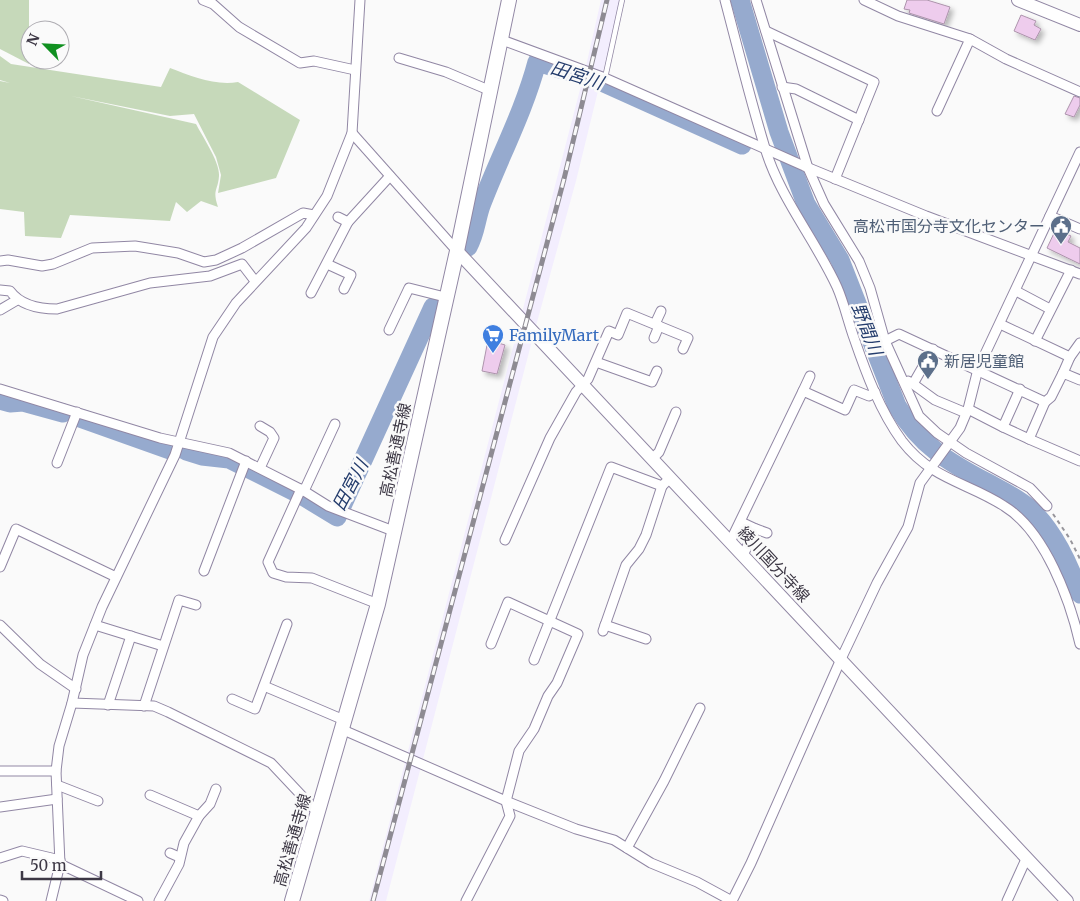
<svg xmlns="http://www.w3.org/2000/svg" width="1080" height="901" font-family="Merriweather,'Noto Sans JP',serif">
  <defs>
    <filter id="shadow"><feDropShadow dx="3.5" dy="3.5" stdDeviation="2.5" flood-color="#0004"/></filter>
  </defs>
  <rect width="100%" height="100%" fill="#fafafa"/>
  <polygon fill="#f3eefe" points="601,0 620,0 601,80 599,80 598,82 600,83 576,181 534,333 386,901 369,901 583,78 587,79 587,76 584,75"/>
  <g fill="#c6d9ba">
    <polygon points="0,0 29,0 29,64 0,49"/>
    <path d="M0 56 11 64 161 87 170 68C191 76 215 86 238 82L300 120 276 178 218 193 221 175 216 157 194 114 170 116 71 96 196 124C202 136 220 162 219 176 218 191 212 189 218 207L201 201 187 212 176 202 170 221 70 215 61 238 25 236 24 212 0 209V81L10 83 0 80Z"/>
  </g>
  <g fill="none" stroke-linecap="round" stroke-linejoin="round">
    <g stroke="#96aace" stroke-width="19">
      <path d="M740 0 779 132 806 204 840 260 897 406C921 446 948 462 988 483 1003 491 1018 498 1030 509 1054 531 1069 565 1080 594"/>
      <path d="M468 247C476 233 476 218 482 203 500 156 524 111 537 62L602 82 742 145"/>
      <polyline points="0,400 10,403 23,402 63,413"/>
      <polyline points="80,418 170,450"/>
      <polyline points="186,451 202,456 229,459 301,495 337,517 433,307"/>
    </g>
  </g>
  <g fill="#eecced" stroke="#ad94ac" filter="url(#shadow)">
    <polygon points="907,0 927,0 950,7 944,24 909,13 910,10 904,9"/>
    <polygon points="1021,15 1036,21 1034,25 1041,29 1035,40 1014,31"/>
    <polygon points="1074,96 1080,98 1080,105 1074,117 1065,114"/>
    <polygon points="1056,229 1071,236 1068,242 1080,248 1080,264 1047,248"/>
    <polygon points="488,340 505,345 497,374 482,371"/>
  </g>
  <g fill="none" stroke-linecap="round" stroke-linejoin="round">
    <g stroke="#9187a4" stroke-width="6">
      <polyline id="service" points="605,78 622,0"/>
    </g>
    <g stroke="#9187a4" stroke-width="11">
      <g id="minor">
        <polyline points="203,0 213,4 239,27 300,63 314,61 355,70"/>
        <path d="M725 0C738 49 750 99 765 148 780 198 815 239 837 287 844 303 848 321 854 338 866 373 880 411 902 441 932 480 967 482 1004 506 1045 531 1070 600 1080 644"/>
        <polyline points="756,0 808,168 824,204 859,261 870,288 885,341 919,416 937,433 966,453 1030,488 1047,506"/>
        <polyline points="864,0 898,16 970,39 1006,59 1080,92"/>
        <polyline points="766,31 874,82 835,179"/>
        <polyline points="502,40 605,78 804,166 926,216 1080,274"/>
        <polyline points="399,58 446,72 491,91"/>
        <polyline points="782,87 796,89 859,120"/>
        <polyline points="937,111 970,39"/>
        <polyline points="352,133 457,251"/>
        <polyline points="1050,216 1080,229"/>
        <polyline points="338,217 348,222"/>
        <polyline points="0,261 8,260 42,266 53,264 92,248 135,246 178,253 204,262 216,260 242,248 303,213 314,215"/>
        <polyline points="327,264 351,275 344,289"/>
        <path d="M0 290 10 291C21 306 39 309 57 309L150 283 210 276 242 264 255 281"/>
        <polyline points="1016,291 1050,309"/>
        <polyline points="311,293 348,222 390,176"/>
        <polyline points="0,310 17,300"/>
        <polyline points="655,324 661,311"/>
        <polyline points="1000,324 1070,357 1063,373"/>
        <polyline points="389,330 409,288 445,297"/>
        <polyline points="654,338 659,326"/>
        <polyline points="885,341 899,334 1045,402 1051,397 1063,373 1080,380"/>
        <polyline points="1035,341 1071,270"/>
        <polyline points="1070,357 1080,343"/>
        <polyline points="596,362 652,382 657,371"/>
        <polyline points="908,381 913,384 933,349"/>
        <polyline points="913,384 935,400 966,413"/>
        <polyline points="0,389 160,438 229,453 304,491 328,506 396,532"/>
        <polyline points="1020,389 1003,427 1029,439"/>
        <polyline points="803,391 810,376"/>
        <polyline points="1045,402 1029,439 1080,461"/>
        <polyline points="968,409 1003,427"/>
        <polyline points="652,459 659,452 676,412"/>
        <polyline points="57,463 77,412"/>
        <polyline points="260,468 274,438 270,432 260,426"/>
        <polyline points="301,489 268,562 273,573 286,577 312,578 378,604"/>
        <polyline points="304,491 335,424"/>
        <polyline points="741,522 756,529 743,555"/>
        <polyline points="756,529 767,533"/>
        <polyline points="505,540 550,438 576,392 588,379 609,331 618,335 627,313 688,338 683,349"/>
        <polyline points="730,542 803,391 845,410 854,390 869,396 875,392"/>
        <polyline points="0,567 16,529 116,577"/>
        <polyline points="204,571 246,461"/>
        <polyline points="0,625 40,664 76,689"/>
        <polyline points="95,625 163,646"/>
        <polyline points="605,625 646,639"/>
        <polyline points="603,631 626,565 639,549 646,535 662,486"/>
        <polyline points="534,660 611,467 662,486 670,478"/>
        <polyline points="264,686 344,720"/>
        <polyline points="232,699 255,709 287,624"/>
        <polyline points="72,703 154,706 168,712 271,763 318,813"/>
        <polyline points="108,705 131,636"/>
        <polyline points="144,706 179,600 196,605"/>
        <polyline points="341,729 506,801 576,829 614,840 651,863 697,882 732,901"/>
        <polyline points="0,771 56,771"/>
        <polyline points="57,785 98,801"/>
        <polyline points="150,795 199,816"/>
        <polyline points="0,807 57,799"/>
        <polyline points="627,848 664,781 700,708"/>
        <polyline points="170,853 179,857"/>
        <polyline points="0,858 22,851 60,860"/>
        <polyline points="60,864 138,901"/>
        <polyline points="0,900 3,901"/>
        <polyline points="51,901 60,864 56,771 59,746 72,703 83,655 102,607 175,455 213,337 236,303 306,228 327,196 352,133 360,0"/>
        <polyline points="159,901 179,864 184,843 199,816 210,804 216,789"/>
        <polyline points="466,901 510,816 506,801 519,751 534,729 548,696 557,683 578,634 508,602 491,644"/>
        <polyline points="732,901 751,863 841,659 877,583 908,527 920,483 960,428 968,409 978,369 1080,152"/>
        <polyline points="1007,901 1027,857"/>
      </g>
    </g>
    <g stroke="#9187a4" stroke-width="14">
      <g id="secondary">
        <polyline points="1018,0 1080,25"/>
        <polyline points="457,251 1067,901"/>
      </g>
    </g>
    <g stroke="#9187a4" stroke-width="16">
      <polyline id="primary" points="292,901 378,604 457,251 509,0"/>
    </g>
    <polyline stroke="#97959b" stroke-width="2" stroke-dasharray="4 4" stroke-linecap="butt" points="1053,514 1070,539 1080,559"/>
    <use href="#service" stroke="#fff" stroke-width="4.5"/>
    <use href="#minor" stroke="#fff" stroke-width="9"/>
    <use href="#secondary" stroke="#fff" stroke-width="12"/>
    <use href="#primary" stroke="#fff" stroke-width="14"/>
    <g stroke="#8e8b93" stroke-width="5">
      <polyline id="rail" points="373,901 564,179 607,0"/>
    </g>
    <use href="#rail" stroke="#fafafa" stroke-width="3" stroke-dasharray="9" stroke-linecap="butt"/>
  </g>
  <defs>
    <g id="civic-pin" transform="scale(1.125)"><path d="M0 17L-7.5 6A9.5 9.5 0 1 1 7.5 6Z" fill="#5c6f8a" stroke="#fafafa"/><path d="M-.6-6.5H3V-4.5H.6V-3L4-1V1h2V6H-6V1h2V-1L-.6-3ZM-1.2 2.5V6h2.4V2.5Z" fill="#fff"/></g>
    <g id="supermarket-pin" transform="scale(1.125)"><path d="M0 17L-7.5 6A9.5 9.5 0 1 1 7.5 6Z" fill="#3f7fe0" stroke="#fafafa"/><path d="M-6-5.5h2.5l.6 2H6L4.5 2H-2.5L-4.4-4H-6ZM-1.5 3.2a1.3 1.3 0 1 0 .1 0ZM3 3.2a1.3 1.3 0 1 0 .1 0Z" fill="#fff"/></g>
  </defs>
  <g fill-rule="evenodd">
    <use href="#civic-pin" x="1061" y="226"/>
    <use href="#supermarket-pin" x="493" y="335"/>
    <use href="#civic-pin" x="928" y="361"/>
  </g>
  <g text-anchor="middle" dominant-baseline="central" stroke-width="5" stroke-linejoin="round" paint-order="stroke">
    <g font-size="16" fill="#4e5e75" stroke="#fafafa" text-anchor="end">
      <text x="1045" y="226">高松市国分寺文化センター</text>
      <text x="944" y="361" text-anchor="start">新居児童館</text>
    </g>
    <g font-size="16" fill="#366cbe" stroke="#fafafa" text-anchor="start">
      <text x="509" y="335">FamilyMart</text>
    </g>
    <g font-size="16" fill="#3d3845" stroke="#fafafa">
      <text transform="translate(395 450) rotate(-78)">高松善通寺線</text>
      <text transform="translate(774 564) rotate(47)">綾川国分寺線</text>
      <text transform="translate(292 840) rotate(-74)">高松善通寺線</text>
    </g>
    <g font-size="18" font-style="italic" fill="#253d6d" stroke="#fafafa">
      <text transform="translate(577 75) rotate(18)">田宮川</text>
      <text transform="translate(867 329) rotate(69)">野間川</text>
      <text transform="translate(350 485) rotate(-62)">田宮川</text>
    </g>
  </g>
  <g transform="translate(45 45) rotate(294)"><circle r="24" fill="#fafafa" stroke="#aeacb2"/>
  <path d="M0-4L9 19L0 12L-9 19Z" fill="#109020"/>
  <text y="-8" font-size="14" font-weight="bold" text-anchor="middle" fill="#3d3845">N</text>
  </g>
  <path d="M22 871v8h79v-8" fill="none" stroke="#3d3845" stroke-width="2.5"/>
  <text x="30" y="871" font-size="15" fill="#3d3845" stroke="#fafafa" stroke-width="4" paint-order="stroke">50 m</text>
</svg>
